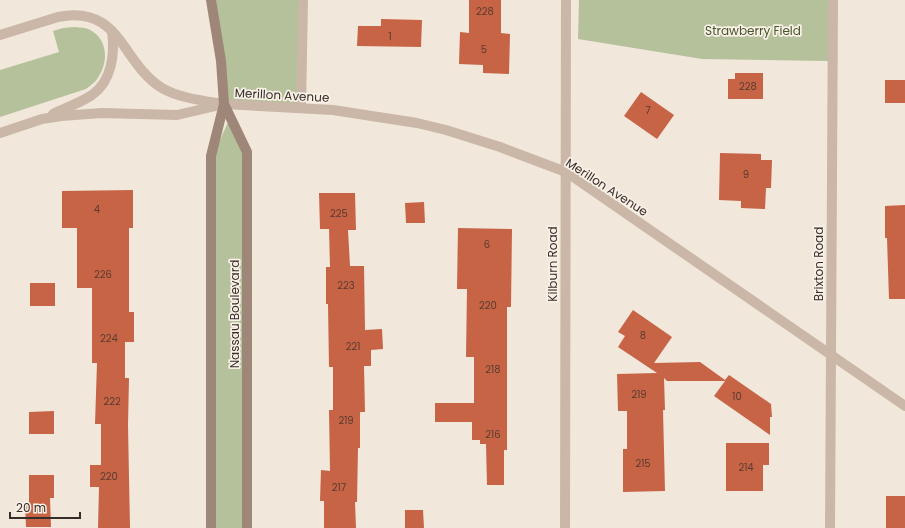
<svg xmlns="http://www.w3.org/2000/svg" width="905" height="528" font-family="Poppins,sans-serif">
  <rect width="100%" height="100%" fill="#f2e7db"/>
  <g fill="#b4c19b">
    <polygon points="209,0 303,0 301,108 224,104"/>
    <polygon points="579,0 829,0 828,61 702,59 578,39"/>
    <path d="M75 27C80 28 85 27 90 30 107 38 109 61 99 76 96 82 91 85 86 89L0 117V70L59 52 53 31 63 28Z"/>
    <polygon points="228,122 247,152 247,528 211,528 213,156"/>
  </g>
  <g fill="#c66445">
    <polygon points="469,0 501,0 501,33 510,34 509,74 483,73 483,65 459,64 460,32 469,33"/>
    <polygon points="381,19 422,20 421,47 357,46 358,26 381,26"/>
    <polygon points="735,73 763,73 763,99 728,99 728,79 735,79"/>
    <rect x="885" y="80" width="20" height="23"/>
    <polygon points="641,92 674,115 657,139 624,116"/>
    <polygon points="720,153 761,154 761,160 772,160 771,188 766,188 765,209 741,208 741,201 719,200"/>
    <polygon points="133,190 133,228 129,228 129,312 134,312 134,342 125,342 125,378 129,378 128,425 130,528 98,528 99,487 90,487 90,465 101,465 101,424 95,424 97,363 92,363 92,288 77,288 77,228 62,228 62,191"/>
    <polygon points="319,193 355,193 356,230 348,230 350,266 364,266 365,330 382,329 383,349 371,350 371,366 364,366 365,412 360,412 360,448 358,448 357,502 355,502 356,528 324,528 324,501 320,501 321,470 330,471 329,410 333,410 333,367 329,367 328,304 326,304 326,267 330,267 329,229 320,229"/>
    <polygon points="424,202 425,223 406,223 405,203"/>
    <polygon points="905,205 905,299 889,299 887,238 885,238 885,206"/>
    <polygon points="458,228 512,229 511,307 507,307 507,450 504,450 504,485 487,485 486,444 480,444 480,440 472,440 472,422 435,422 435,403 474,403 474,357 466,357 467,289 457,289"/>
    <rect x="30" y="283" width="25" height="23"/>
    <polygon points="633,310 672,337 654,363 700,362 725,380 729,375 771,404 772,417 770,417 770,435 714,396 725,381 667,381 664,378 665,410 663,410 665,491 623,492 623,449 627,449 627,411 618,411 617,374 657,373 618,347 625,336 618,332"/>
    <polygon points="54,411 54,434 29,434 29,412"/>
    <polygon points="726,443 769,443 769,465 763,465 763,491 726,491"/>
    <polygon points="29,475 54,475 54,498 50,498 51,527 26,527 25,504 29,504"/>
    <rect x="886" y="496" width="19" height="32"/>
    <polygon points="405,510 423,510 424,528 405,528"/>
  </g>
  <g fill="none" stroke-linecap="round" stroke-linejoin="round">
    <g stroke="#cab7a7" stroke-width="10">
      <path d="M0 35 58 17C121 4 121 63 162 88 178 98 206 101 224 104"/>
      <polyline points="301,108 303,0"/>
      <path d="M53 114C65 108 80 103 92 95 112 81 115 54 112 31"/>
      <polyline points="0,133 42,119 61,116 102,113 177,115 220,105"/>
      <polyline points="565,528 566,0"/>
      <polyline points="830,528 833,0"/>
    </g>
    <polyline stroke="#cab7a7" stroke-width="10" points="224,104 333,110 417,123 446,130 500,147 566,172 905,406"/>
    <g stroke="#9e8678" stroke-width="10">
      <polyline points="211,0 221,61 224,104 211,156 211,528"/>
      <polyline points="224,104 247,152 247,528"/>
    </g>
  </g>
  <g text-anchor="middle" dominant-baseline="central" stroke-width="3.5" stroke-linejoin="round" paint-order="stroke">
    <g font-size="10" fill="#5a3a2f">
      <text x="485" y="11">228</text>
      <text x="390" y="36">1</text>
      <text x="484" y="49">5</text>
      <text x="748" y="86">228</text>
      <text x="648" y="110">7</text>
      <text x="746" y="174">9</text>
      <text x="97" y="209">4</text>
      <text x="339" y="213">225</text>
      <text x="487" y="244">6</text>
      <text x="103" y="274">226</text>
      <text x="346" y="285">223</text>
      <text x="488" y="305">220</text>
      <text x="643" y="335">8</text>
      <text x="109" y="338">224</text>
      <text x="353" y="346">221</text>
      <text x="493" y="369">218</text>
      <text x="639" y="394">219</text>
      <text x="737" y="396">10</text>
      <text x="112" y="401">222</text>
      <text x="346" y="420">219</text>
      <text x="493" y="434">216</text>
      <text x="643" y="463">215</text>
      <text x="746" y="467">214</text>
      <text x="109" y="476">220</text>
      <text x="339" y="487">217</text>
    </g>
    <g font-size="12" fill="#46552b" stroke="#f9f1e7">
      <text x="753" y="30">Strawberry Field</text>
    </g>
    <g font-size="12" fill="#362c28" stroke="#f9f1e7">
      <text transform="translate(282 95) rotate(3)">Merillon Avenue</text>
      <text transform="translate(607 187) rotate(33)">Merillon Avenue</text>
      <text transform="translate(552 264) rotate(-90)">Kilburn Road</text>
      <text transform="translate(818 264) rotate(-90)">Brixton Road</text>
      <text transform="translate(234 314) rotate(-90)">Nassau Boulevard</text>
    </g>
  </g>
  <path d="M10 512v6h70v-6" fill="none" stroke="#362c28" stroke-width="2"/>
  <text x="16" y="512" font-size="12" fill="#362c28" stroke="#f9f1e7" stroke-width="3" paint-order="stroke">20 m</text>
</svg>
